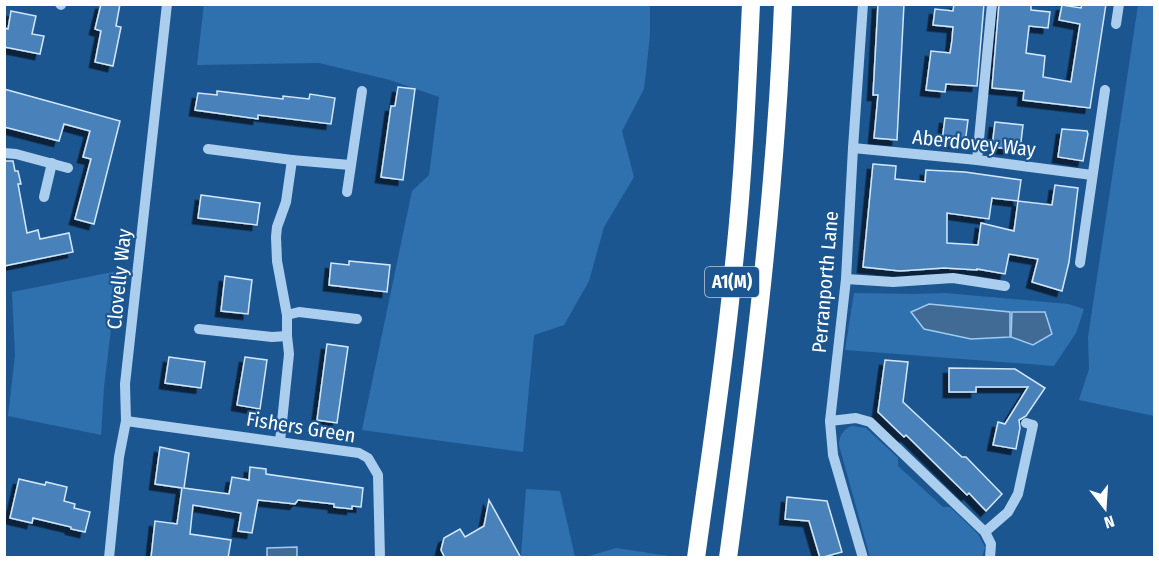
<svg xmlns="http://www.w3.org/2000/svg" width="1159" height="562" font-family="'Fira Sans Condensed',sans-serif">
  <defs>
    <filter id="shadow"><feDropShadow dx="-5.5" dy="5.5" stdDeviation="0" flood-color="#0009"/></filter>
  </defs>
  <rect width="100%" height="100%" fill="#1c5691"/>
  <g fill="#2f71af">
    <polygon points="204,4 650,5 650,35 644,89 622,131 634,177 604,227 589,281 564,325 534,335 523,452 362,430 412,191 429,175 439,97 390,80 319,63 197,65"/>
    <polygon points="1138,5 1154,5 1154,416 1079,400 1089,369 1088,337"/>
    <polygon points="118,271 104,387 101,435 8,416 15,355 12,292"/>
    <polygon points="854,293 915,294 945,293 1068,304 1084,309 1076,333 1054,366 845,350"/>
    <path d="M852 426 866 428 898 458V466L943 507H950L978 534 985 547 982 557H870L839 445C839 435 844 429 852 426Z"/>
    <polygon points="526,489 560,491 575,557 521,557"/>
    <polygon points="616,548 675,557 586,557"/>
  </g>
  <g fill="#416b95" stroke="#9fcaf0" stroke-width="1.5">
    <polygon points="929,304 1010,312 1010,337 971,339 924,329 911,312"/>
    <polygon points="1012,312 1045,312 1052,334 1033,345 1011,337"/>
    <polygon points="297,547 297,557 267,557 267,548"/>
  </g>
  <g fill="#4982ba" stroke="#d2e7fa" stroke-width="1.5" filter="url(#shadow)">
    <polygon points="101,4 120,4 116,26 121,27 113,66 95,62 101,31 95,29"/>
    <polygon points="878,4 904,4 897,140 874,138 878,95 873,95"/>
    <polygon points="954,4 984,4 977,86 946,84 945,92 926,90 931,51 950,53 952,40 953,27 933,25 935,9 953,11"/>
    <polygon points="999,4 1031,4 1031,10 1050,12 1048,28 1029,26 1026,53 1045,56 1043,77 1071,82 1080,24 1059,20 1062,5 1081,8 1082,4 1106,4 1090,108 1023,100 1024,91 992,88"/>
    <polygon points="11,11 36,16 32,34 44,36 40,54 4,47 4,28 8,29"/>
    <polygon points="398,87 415,89 403,180 381,177 391,106 395,106"/>
    <polygon points="4,89 120,121 94,224 75,219 91,159 83,157 90,131 64,124 59,141 4,127"/>
    <polygon points="217,91 283,99 283,96 309,99 310,94 335,98 331,124 258,115 258,119 195,110 198,93 217,95"/>
    <polygon points="945,118 968,120 965,144 942,141"/>
    <polygon points="995,122 1023,125 1020,150 992,147"/>
    <polygon points="1062,129 1087,131 1088,134 1083,161 1058,157"/>
    <polygon points="4,161 13,161 15,171 18,171 21,184 18,184 27,233 38,230 40,239 69,233 73,252 4,266"/>
    <polygon points="873,164 896,166 895,179 925,182 926,170 965,172 1021,180 1018,201 992,198 989,219 947,213 947,243 978,245 981,223 1014,231 1018,201 1052,205 1055,185 1078,188 1069,262 1062,291 1032,282 1038,259 1009,254 1005,274 977,269 977,270 944,268 900,271 863,267"/>
    <polygon points="201,195 260,203 257,225 198,218"/>
    <polygon points="349,261 390,265 387,292 329,285 331,263 349,265"/>
    <polygon points="225,276 252,280 248,314 221,311"/>
    <polygon points="327,344 348,347 337,423 317,420"/>
    <polygon points="169,357 205,362 201,388 165,383"/>
    <polygon points="245,357 267,360 260,409 237,405"/>
    <polygon points="885,360 908,362 903,402 962,457 966,457 1002,494 986,511 969,493 967,495 906,435 904,437 878,412"/>
    <polygon points="949,368 1015,369 1045,388 1026,416 1019,420 1020,428 1016,449 993,445 998,422 1005,424 1028,387 976,387 976,392 949,392"/>
    <polygon points="160,447 189,453 184,488 229,494 232,477 249,480 250,467 266,469 266,474 363,488 361,507 352,506 352,509 334,507 334,504 298,500 295,504 258,500 252,533 238,531 241,513 193,505 190,534 231,540 228,558 151,558 155,521 177,524 182,488 155,484"/>
    <polygon points="19,479 45,485 46,482 67,487 64,501 75,504 74,508 90,512 85,532 71,529 71,527 33,518 32,523 10,518"/>
    <polygon points="787,497 827,501 842,552 820,558 809,521 785,519"/>
    <polygon points="489,500 521,558 445,558 441,550 444,538 460,529 465,537 484,526"/>
  </g>
  <g fill="none" stroke-linecap="round" stroke-linejoin="round">
    <g stroke="#acceee" stroke-width="10">
      <polyline points="60,4 61,5"/>
      <polyline points="1116,24 1119,4"/>
      <polyline points="853,148 977,160 1092,175"/>
      <polyline points="208,149 292,160"/>
      <polyline points="4,153 16,154 68,168"/>
      <polyline points="977,160 992,4"/>
      <polyline points="347,192 362,91"/>
      <polyline points="44,197 52,163"/>
      <polyline points="1080,263 1105,90"/>
      <polyline points="846,279 893,282 953,278 1005,286"/>
      <polyline points="287,315 299,312 357,319"/>
      <polyline points="199,329 272,337 287,336"/>
      <polyline points="126,421 359,453 368,458 378,475 380,558"/>
      <polyline points="830,421 856,418 870,422 985,532 991,544 990,558"/>
      <polyline points="280,441 289,354 287,336 287,315 277,261 276,237 277,227 286,202 292,160 350,165"/>
      <polyline points="985,532 1008,512 1018,494 1033,425 1026,423"/>
      <polyline points="109,558 119,457 126,421 125,384 167,4"/>
      <polyline points="863,558 833,455 830,421 846,279 853,148 863,4"/>
    </g>
    <g stroke="#fff" stroke-width="18">
      <path d="M696 558C709 463 724 368 733 273 743 184 747 94 751 4"/>
      <path d="M728 558C753 374 776 190 783 4"/>
    </g>
  </g>
  <g text-anchor="middle" dominant-baseline="central" stroke-width="4.5" stroke-linejoin="round" paint-order="stroke">
    <rect fill="#1c5691" stroke="#bbccde" stroke-width="1.5" x="705" y="267" width="54" height="30" rx="4.5"/>
    <g font-size="18" font-weight="bold" fill="#fff">
      <text x="732" y="282">A1(M)</text>
    </g>
    <g font-size="20" fill="#fff" stroke="#1c5691">
      <text transform="translate(974 143) rotate(6)">Aberdovey Way</text>
      <text transform="translate(119 279) rotate(-84)">Clovelly Way</text>
      <text transform="translate(825 282) rotate(-85)">Perranporth Lane</text>
      <text transform="translate(301 427) rotate(9)">Fishers Green</text>
    </g>
  </g>
  <rect width="1159" height="562" fill="none" stroke="#ffffff" stroke-width="12"/>
  <g transform="translate(1105 508) rotate(163)" stroke="#1c5691" stroke-width="4.5" paint-order="stroke">
  <path d="M0-4.5L10 22L0 15L-10 22Z" fill="#ffffff"/>
  <text y="-9" font-size="16" font-weight="bold" text-anchor="middle" fill="#ffffff">N</text>
  </g>
</svg>
